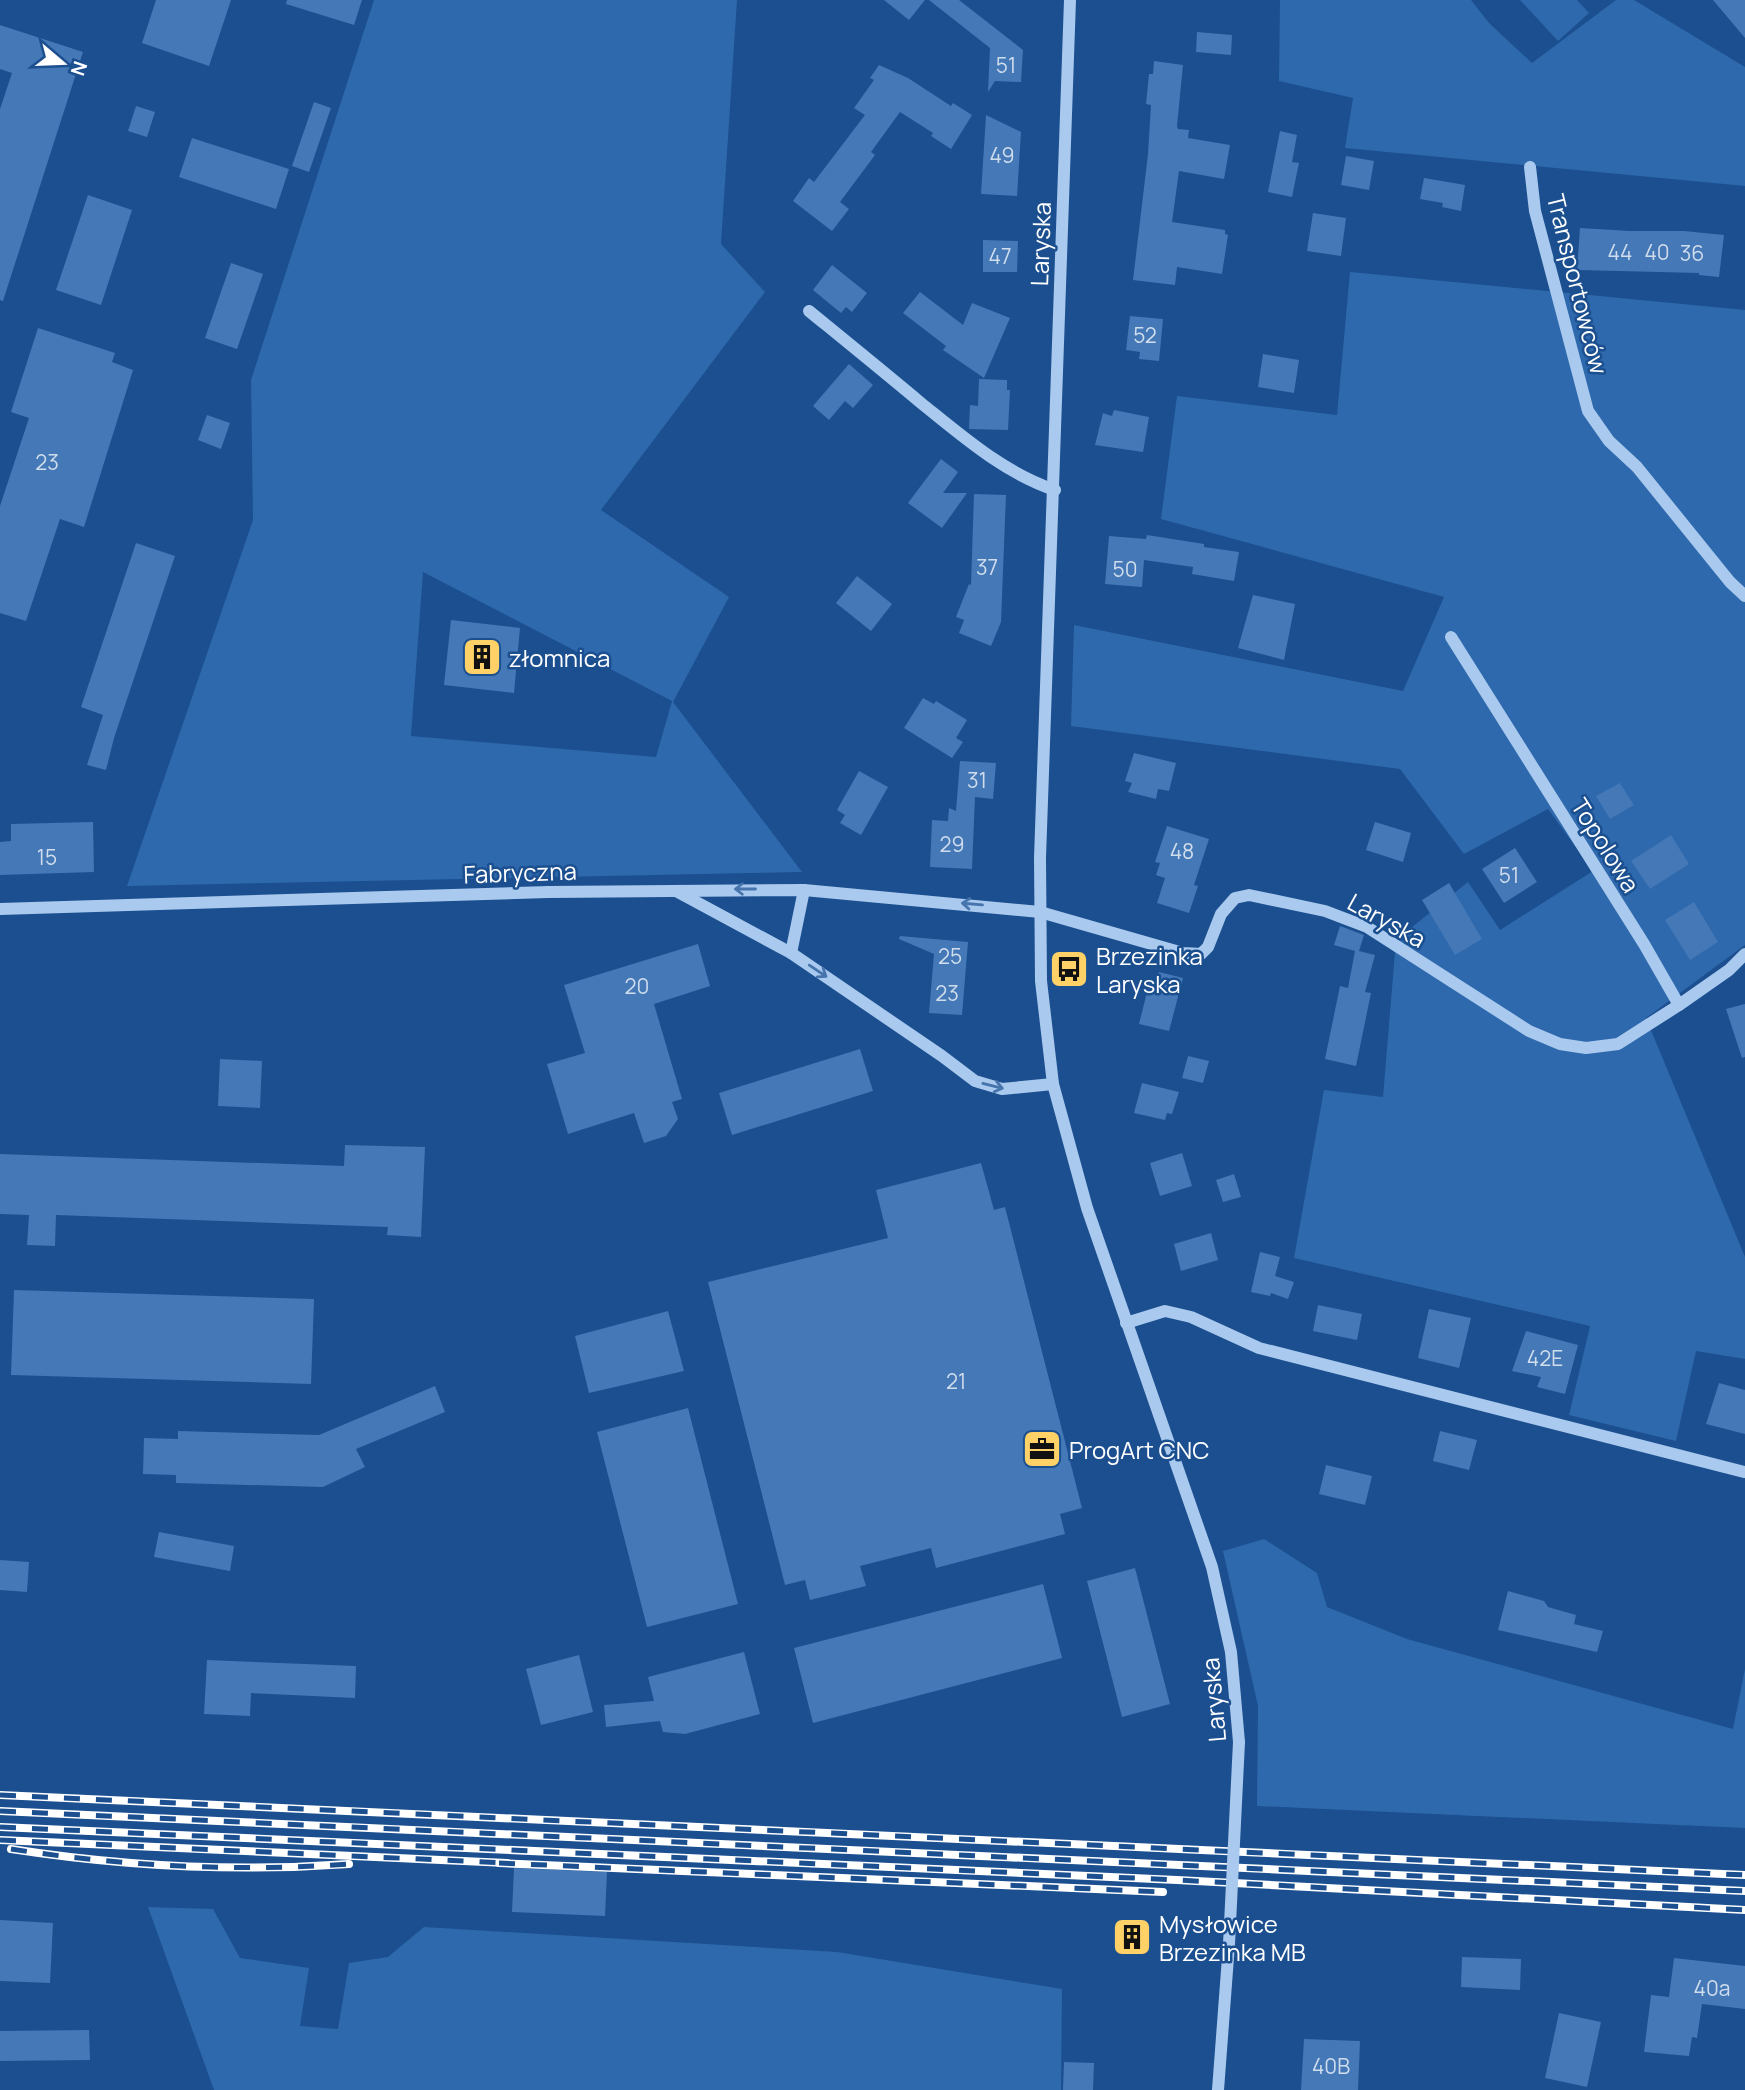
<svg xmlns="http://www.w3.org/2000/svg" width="1745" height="2090" font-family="Manrope,sans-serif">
  <rect width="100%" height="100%" fill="#1b4f8f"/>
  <g fill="#2e69ad" fill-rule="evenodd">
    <path d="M374 0H737L721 244 765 292 601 510 729 597 673 702 802 872 127 886 253 520 251 380ZM423 572 672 701 656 757 411 736Z"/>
    <polygon points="1280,0 1471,0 1489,23 1532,63 1616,0 1634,0 1745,67 1745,186 1345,148 1353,98 1279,81"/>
    <polygon points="1520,0 1577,0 1589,13 1558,41"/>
    <polygon points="1350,272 1745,310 1745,945 1646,1018 1745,1257 1745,1359 1696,1351 1676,1441 1569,1415 1590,1326 1294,1258 1324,1090 1383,1097 1396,940 1468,882 1500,930 1593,871 1548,809 1464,854 1400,769 1071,726 1074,625 1403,691 1444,597 1161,519 1177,396 1337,415"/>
    <polygon points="1264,1539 1317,1573 1327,1607 1407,1639 1733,1729 1745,1669 1745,1828 1257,1806 1258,1706 1223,1551"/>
    <polygon points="148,1907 213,1909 240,1958 309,1968 300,2026 338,2029 349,1963 388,1957 424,1927 837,1952 1062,1989 1061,2090 214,2090"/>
  </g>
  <g fill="#4478b7">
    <polygon points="156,0 231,0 209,66 142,43"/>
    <polygon points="287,0 362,0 354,25 286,4"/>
    <polygon points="884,0 925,0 909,20"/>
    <polygon points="929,0 959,0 1023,50 1021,82 995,81 988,92 990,48"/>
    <polygon points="1713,0 1745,0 1745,38"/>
    <polygon points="0,25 83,52 3,301 0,300 0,109 12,73 0,69"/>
    <polygon points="1197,32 1232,35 1231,55 1196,52"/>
    <polygon points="1154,61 1183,65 1177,126 1178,129 1189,130 1188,138 1230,145 1224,179 1179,171 1172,222 1225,230 1225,234 1228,235 1222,274 1177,267 1175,285 1133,280 1148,154 1151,105 1146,104 1149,74 1153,74"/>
    <polygon points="879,65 908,78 951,106 953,103 972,115 951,149 931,136 933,133 900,112 871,152 875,155 840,202 849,209 832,231 793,201 809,178 814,182 865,115 854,108 874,80 870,78"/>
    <polygon points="314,102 331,108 309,172 292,166"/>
    <polygon points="136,106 155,112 147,137 128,131"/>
    <polygon points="986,115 1021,132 1017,196 981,194"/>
    <polygon points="1280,131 1297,135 1292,162 1299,163 1292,197 1268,192"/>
    <polygon points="192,138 289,169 276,209 179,177"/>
    <polygon points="1346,156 1374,161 1369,190 1341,185"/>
    <polygon points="1424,178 1465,185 1461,211 1442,207 1443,203 1420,199"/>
    <polygon points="88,195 132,210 101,305 56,290"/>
    <polygon points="1313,213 1346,218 1341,256 1307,251"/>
    <polygon points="1580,228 1630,231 1684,231 1724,235 1719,277 1699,275 1699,273 1577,270"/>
    <polygon points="983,240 1018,241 1017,272 983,272"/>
    <polygon points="231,263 263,274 237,349 205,338"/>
    <polygon points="832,265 867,293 852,312 846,307 841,313 813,290"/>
    <polygon points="920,292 963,325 972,303 1010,318 984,378 943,350 946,346 903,313"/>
    <polygon points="1130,316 1163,319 1159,361 1139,359 1140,352 1126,350"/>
    <polygon points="38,328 115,353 112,362 133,370 84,527 60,519 26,621 0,613 0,506 29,418 11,412"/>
    <polygon points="1263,354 1299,360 1294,393 1258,387"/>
    <polygon points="849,364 873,385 853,408 845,401 829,420 813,406"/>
    <polygon points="979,379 1007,380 1007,390 1010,390 1008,430 969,429 970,405 978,406"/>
    <polygon points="1114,410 1149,417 1143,452 1095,445 1103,413 1112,416"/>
    <polygon points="207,415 230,423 221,449 198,440"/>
    <polygon points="941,459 958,472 943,493 967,493 942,528 908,503"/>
    <polygon points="974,494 1006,495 1001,622 991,646 959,633 964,620 956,617 969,584 971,585"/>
    <polygon points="1147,535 1204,544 1204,547 1239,552 1234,581 1192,574 1193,567 1144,560 1142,587 1105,584 1109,536 1146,539"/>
    <polygon points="136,543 175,556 114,738 106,770 87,765 103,715 81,707"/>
    <polygon points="857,576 892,604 871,631 836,603"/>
    <polygon points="1253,595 1295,604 1284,660 1238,648"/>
    <polygon points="451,620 520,628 514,693 444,685"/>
    <polygon points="923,698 934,704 936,701 967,720 956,738 963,742 952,758 904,728"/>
    <polygon points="1134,753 1176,763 1169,791 1158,789 1156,799 1128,792 1132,783 1125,781"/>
    <polygon points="960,761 996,763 993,799 975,797 972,869 930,867 932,820 948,821 949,808 956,811"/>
    <polygon points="859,771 888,787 861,835 840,823 845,815 837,810"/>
    <polygon points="1620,783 1634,805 1610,819 1596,796"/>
    <polygon points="93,822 94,872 0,875 0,842 11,841 11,824"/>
    <polygon points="1375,822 1411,833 1403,862 1366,850"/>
    <polygon points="1167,826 1209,839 1194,885 1198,886 1189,913 1157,903 1165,878 1156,875 1160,863 1155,862"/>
    <polygon points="1671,835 1689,864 1650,889 1631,861"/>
    <polygon points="1515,848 1537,882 1504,903 1482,869"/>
    <polygon points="1449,883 1482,939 1455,955 1422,900"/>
    <polygon points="1694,902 1718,942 1690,960 1665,920"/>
    <polygon points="1340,926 1364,935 1359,951 1375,955 1365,992 1371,993 1356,1066 1325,1059 1340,986 1348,988 1355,951 1334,945"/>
    <polygon points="900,936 968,942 962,1015 929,1013 934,954 899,939"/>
    <polygon points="698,944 710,986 654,1004 682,1099 672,1102 678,1119 666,1136 644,1143 634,1113 568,1134 547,1064 585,1053 564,985"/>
    <polygon points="1159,972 1183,978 1169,1031 1139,1024 1147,992 1153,993"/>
    <polygon points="1745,1004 1745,1057 1742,1058 1726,1009"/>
    <polygon points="860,1049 873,1091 732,1135 719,1093"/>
    <polygon points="1188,1056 1209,1061 1203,1083 1182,1078"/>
    <polygon points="220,1059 262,1061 260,1108 218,1106"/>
    <polygon points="1142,1083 1179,1092 1172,1114 1167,1113 1165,1120 1134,1113"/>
    <polygon points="345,1145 425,1147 421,1237 387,1235 388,1227 56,1215 55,1246 27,1245 29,1215 0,1214 0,1154 344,1166"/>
    <polygon points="1182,1153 1192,1186 1160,1196 1150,1163"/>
    <polygon points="981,1163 994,1210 1005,1207 1082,1508 1060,1514 1065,1534 936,1568 931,1548 860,1566 866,1586 810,1600 805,1580 785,1585 708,1282 888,1238 876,1190"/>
    <polygon points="1234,1174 1241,1197 1223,1202 1216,1180"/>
    <polygon points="1211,1233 1218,1260 1181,1271 1174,1244"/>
    <polygon points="1260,1252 1280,1257 1275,1276 1294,1282 1288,1299 1271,1293 1270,1296 1251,1292"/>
    <polygon points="14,1290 314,1299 311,1384 11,1375"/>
    <polygon points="1318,1305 1362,1314 1357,1340 1313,1331"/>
    <polygon points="1429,1309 1471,1318 1459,1368 1418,1358"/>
    <polygon points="668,1311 684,1371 589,1393 575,1336"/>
    <polygon points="1526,1331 1578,1345 1565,1394 1537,1387 1541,1377 1512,1371"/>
    <polygon points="1719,1383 1745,1390 1745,1434 1706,1424"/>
    <polygon points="435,1386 445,1412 356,1449 365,1467 323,1487 176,1483 176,1475 143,1474 144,1438 178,1439 178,1431 319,1435"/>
    <polygon points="688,1408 738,1604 647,1627 597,1432"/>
    <polygon points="1440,1431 1477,1440 1469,1470 1433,1461"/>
    <polygon points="1326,1465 1372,1476 1365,1505 1319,1494"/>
    <polygon points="159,1532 234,1546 230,1571 154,1557"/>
    <polygon points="0,1560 29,1562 27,1592 0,1590"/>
    <polygon points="1135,1568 1170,1704 1122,1717 1087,1581"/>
    <polygon points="1043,1584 1062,1658 813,1723 794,1648"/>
    <polygon points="1508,1591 1544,1601 1548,1607 1576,1615 1574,1624 1603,1631 1597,1652 1498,1630"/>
    <polygon points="744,1652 760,1714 685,1734 663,1732 660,1721 606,1727 604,1705 654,1701 648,1677"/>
    <polygon points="579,1655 593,1712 541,1725 526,1669"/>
    <polygon points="207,1660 356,1666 355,1698 251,1693 250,1716 204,1714"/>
    <polygon points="514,1868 607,1872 605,1916 512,1912"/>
    <polygon points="0,1920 53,1923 50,1983 0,1981"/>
    <polygon points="1122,1922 1144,1923 1143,1952 1121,1951"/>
    <polygon points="1462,1957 1521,1959 1520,1990 1461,1987"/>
    <polygon points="1674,1958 1745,1966 1745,2009 1702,2004 1697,2038 1692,2037 1689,2056 1644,2052 1651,1995 1669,1997"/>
    <polygon points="1559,2013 1601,2022 1587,2087 1545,2078"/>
    <polygon points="89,2030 90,2060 0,2061 0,2031"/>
    <polygon points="1304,2039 1360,2041 1358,2090 1301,2090"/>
    <polygon points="1064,2062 1094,2063 1093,2090 1063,2090"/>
  </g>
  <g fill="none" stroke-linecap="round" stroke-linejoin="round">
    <g stroke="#a9c9ee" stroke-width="12">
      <polyline points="1070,0 1040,858 1041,981 1053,1084 1087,1208 1212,1567 1231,1652 1239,1742"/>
      <polyline points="1530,167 1535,211 1588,411 1609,441 1637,467 1730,582 1745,596"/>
      <path d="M809 311C847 342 884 372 921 403 962 436 1004 473 1055 490"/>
      <polyline points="1451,637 1644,944 1679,1005"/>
      <polyline points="676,891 791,953 942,1056 975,1081 1002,1089 1053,1084"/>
      <polyline points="0,909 548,892 804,890 1040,912 1183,953 1201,954 1208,947 1221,914 1235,898 1249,895 1325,911 1367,927 1529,1031 1560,1044 1586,1048 1618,1044 1679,1005 1729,970 1745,954"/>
      <polyline points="791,953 804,890"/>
      <polyline points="1126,1323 1165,1311 1191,1317 1259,1348 1744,1472"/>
      <polyline points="1218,2090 1229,1944"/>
    </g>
    <g stroke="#fff" stroke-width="8">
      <g id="rail">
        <polyline points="0,1795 1745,1875"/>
        <polyline points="0,1811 1745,1891"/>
        <polyline points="0,1827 1177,1880 1745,1910"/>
        <polyline points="0,1840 507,1863"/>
        <path d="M11 1849C121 1866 237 1872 349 1864"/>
        <polyline points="499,1863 1163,1892"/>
      </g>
    </g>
    <use href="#rail" stroke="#1b4f8f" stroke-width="5" stroke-dasharray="16" stroke-linecap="butt"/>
    <polyline stroke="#a9c9ee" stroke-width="12" points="1229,1944 1239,1742"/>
  </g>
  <defs><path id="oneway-shaft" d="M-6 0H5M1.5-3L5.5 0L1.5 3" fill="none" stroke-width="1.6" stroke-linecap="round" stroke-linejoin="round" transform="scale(1.75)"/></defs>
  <g stroke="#4674ac">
    <use href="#oneway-shaft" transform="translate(745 889) rotate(-180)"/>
    <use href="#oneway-shaft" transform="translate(972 904) rotate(-175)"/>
    <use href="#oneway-shaft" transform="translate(818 971) rotate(34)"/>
    <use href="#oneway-shaft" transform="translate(993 1086) rotate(14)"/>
  </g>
  <defs>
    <g id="building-square" transform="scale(2.0125)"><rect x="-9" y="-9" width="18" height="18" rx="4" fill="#ffd166" stroke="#1b4f8f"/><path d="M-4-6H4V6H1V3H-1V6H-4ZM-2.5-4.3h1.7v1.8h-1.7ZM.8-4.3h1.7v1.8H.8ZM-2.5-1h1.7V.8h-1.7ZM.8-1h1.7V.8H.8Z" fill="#111"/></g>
    <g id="bus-square" transform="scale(2.0125)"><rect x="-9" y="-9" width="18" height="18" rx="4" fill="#ffd166" stroke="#1b4f8f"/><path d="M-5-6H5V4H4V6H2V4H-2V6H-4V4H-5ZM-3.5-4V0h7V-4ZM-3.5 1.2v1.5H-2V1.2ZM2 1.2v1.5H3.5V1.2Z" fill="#111"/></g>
    <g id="office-square" transform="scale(2.0125)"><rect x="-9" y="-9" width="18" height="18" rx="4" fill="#ffd166" stroke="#1b4f8f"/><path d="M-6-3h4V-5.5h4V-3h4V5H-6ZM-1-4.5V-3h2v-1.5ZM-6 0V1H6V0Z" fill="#111"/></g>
  </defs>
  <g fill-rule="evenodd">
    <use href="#building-square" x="482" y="657"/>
    <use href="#bus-square" x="1069" y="969"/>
    <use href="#office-square" x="1042" y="1449"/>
    <use href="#building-square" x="1132" y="1937"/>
  </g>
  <g text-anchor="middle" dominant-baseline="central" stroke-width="5" stroke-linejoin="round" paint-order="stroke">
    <g font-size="21" fill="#d0dded">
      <text x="1006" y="65">51</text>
      <text x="1002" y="155">49</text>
      <text x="1620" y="252">44</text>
      <text x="1657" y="252">40</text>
      <text x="1692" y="253">36</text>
      <text x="1000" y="256">47</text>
      <text x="1145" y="335">52</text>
      <text x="47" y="462">23</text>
      <text x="987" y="567">37</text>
      <text x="1125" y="569">50</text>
      <text x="977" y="780">31</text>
      <text x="952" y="844">29</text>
      <text x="1182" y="851">48</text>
      <text x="47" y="857">15</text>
      <text x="1509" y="875">51</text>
      <text x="950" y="956">25</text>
      <text x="637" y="986">20</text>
      <text x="947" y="993">23</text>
      <text x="1545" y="1358">42E</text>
      <text x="956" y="1381">21</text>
      <text x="1712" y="1988">40a</text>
      <text x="1331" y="2066">40B</text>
    </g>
    <g font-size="24" fill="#fff" stroke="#1b4f8f">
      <text transform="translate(1040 244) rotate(-88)">Laryska</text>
      <text transform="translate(1578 284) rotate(76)">Transportowców</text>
      <text transform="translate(1606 845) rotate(58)">Topolowa</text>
      <text transform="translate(520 872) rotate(-2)">Fabryczna</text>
      <text transform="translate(1387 920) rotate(29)">Laryska</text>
      <text transform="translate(1213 1700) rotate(-95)">Laryska</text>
    </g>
    <g font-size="24" fill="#fff" stroke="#1b4f8f" text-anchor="start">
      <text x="509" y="657">złomnica</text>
      <text x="1096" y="955">Brzezinka<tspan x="1096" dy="28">Laryska</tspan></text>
      <text x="1069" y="1449">ProgArt CNC</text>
      <text x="1159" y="1923">Mysłowice<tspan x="1159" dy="28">Brzezinka MB</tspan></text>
    </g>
  </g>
  <g transform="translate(63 63) rotate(109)" stroke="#1b4f8f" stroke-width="5" paint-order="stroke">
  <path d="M0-5L12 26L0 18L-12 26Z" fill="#ffffff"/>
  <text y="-10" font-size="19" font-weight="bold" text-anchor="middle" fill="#ffffff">N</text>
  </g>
</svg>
